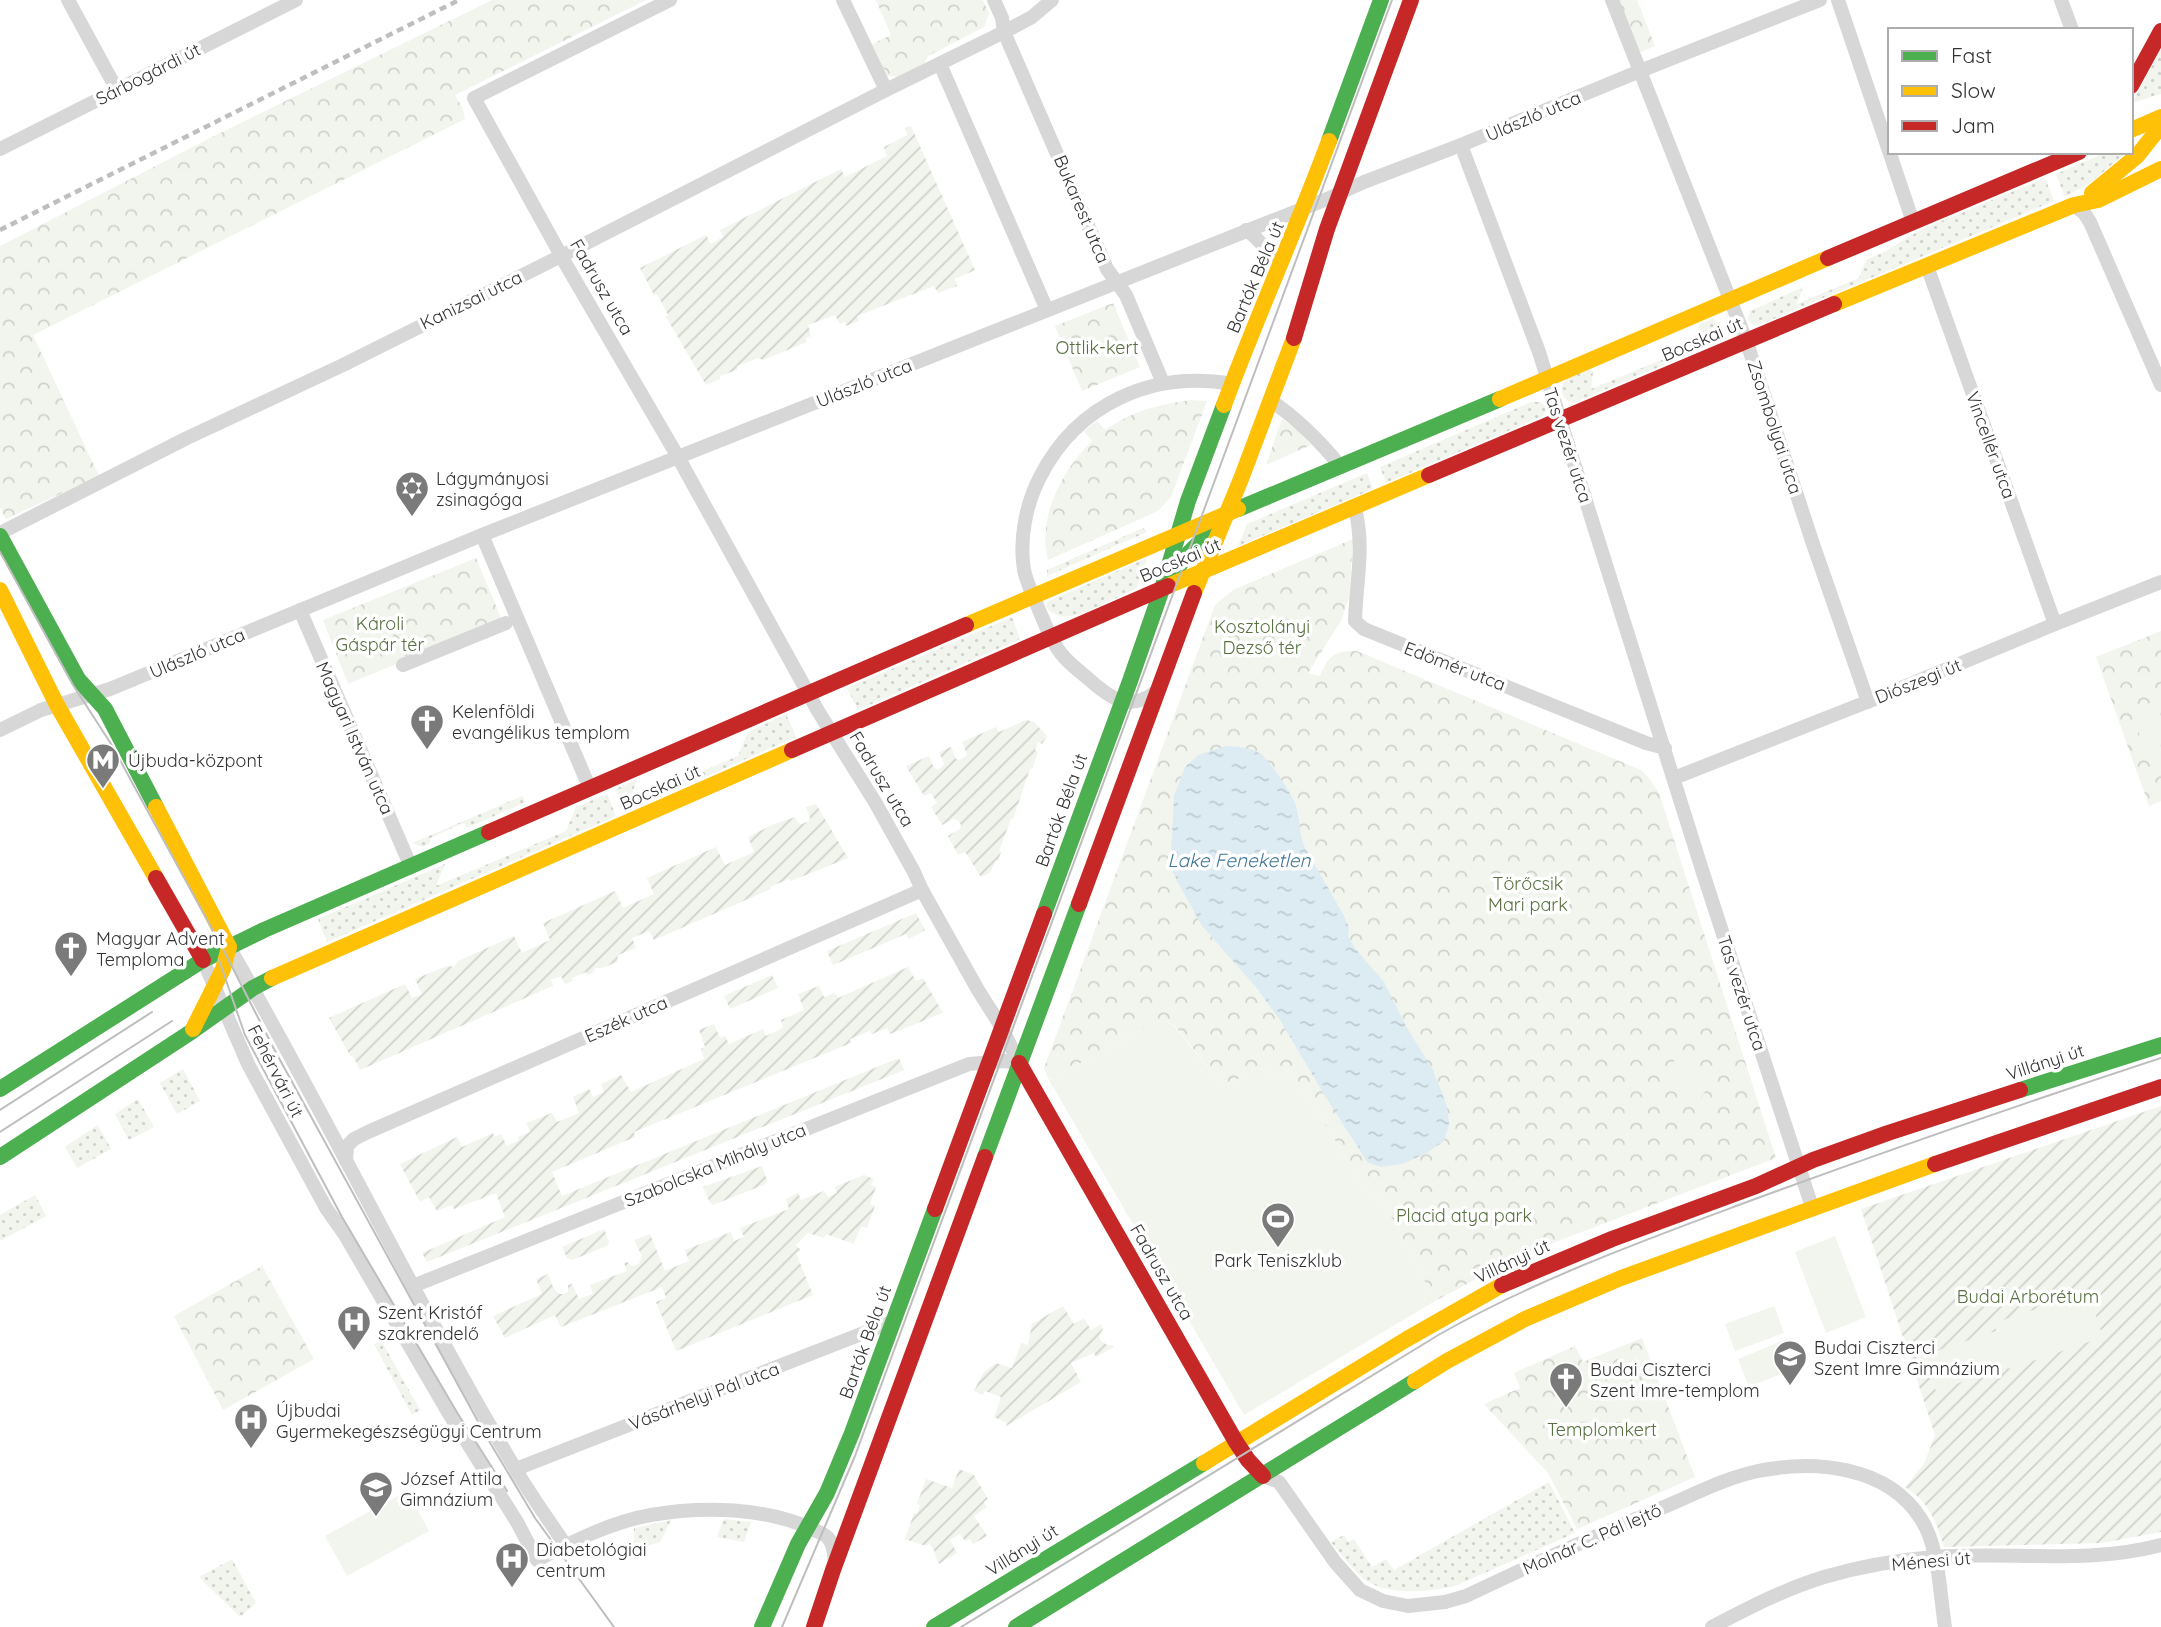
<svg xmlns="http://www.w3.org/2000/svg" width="2161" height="1627" font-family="Quicksand,sans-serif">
  <defs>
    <pattern id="grass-dots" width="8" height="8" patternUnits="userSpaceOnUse" patternTransform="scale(1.75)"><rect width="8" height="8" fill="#f1f5ed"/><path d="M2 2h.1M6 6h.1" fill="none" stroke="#cfd2cc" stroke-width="1.8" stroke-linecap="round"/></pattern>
    <pattern id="forest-crowns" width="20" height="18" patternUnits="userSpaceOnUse" patternTransform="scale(1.75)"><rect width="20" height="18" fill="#f1f5ed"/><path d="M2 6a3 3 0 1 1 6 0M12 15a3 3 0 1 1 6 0" fill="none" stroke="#cfd2cc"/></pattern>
    <pattern id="garden-furrows" width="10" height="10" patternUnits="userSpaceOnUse" patternTransform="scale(1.75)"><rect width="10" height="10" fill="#f1f5ed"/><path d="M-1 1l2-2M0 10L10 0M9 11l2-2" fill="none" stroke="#cfd2cc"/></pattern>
    <pattern id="water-ripples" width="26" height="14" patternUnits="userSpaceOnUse" patternTransform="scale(1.75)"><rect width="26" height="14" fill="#ddebf3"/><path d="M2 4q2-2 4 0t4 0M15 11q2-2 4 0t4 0" fill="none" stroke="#becad1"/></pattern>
  </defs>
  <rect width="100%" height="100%" fill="#fff"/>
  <g fill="url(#grass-dots)">
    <polygon points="2161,49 2161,94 2132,103"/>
    <polygon points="2107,152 2127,152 2090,183 2065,197 2056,174"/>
    <polygon points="2045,178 2054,201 1759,325 1752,324 1748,319 1750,311 1803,287 1797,304 1859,278 1866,260 1884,252 1920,230"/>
    <path d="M1714 318 1722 340 1574 403C1564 401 1556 389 1566 380 1571 375 1582 373 1589 370L1593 372 1591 389 1690 348 1700 324Z"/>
    <polygon points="1531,402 1540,402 1544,405 1546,411 1543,416 1386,483 1380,467"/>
    <polygon points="1367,473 1373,489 1238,546 1247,524"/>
    <polygon points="1143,528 1147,532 1047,576 1047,570"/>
    <path d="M1147 558 1137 588C1121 595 1085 615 1070 616 1060 618 1051 614 1046 606L1047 602Z"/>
    <polygon points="1012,617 1020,639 858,710 847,688"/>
    <polygon points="786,714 796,737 625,812 616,789 637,779 629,803 738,756 748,732"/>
    <polygon points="607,794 616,816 327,942 318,919 445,864 436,886 566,831 576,807"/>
    <polygon points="522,796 526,802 467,828 464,823 430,838 430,843 423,847 412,843"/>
    <polygon points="183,1069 200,1101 177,1114 160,1083"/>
    <polygon points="138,1099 154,1127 129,1140 115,1114"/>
    <polygon points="98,1125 111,1149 77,1168 65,1147"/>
    <polygon points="35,1195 46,1216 0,1241 0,1215"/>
    <polygon points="381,1340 420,1410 412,1415 374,1344"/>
    <path d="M1549 1482 1575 1533 1455 1586C1430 1592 1386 1596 1364 1579 1352 1569 1341 1554 1331 1542L1344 1535 1348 1542 1354 1539 1372 1567 1386 1559 1394 1570Z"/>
    <polygon points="724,1519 751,1522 744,1542 717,1537"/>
    <polygon points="671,1520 660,1542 633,1551 634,1528"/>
    <polygon points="232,1559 256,1603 240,1617 199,1577"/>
  </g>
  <g fill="url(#forest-crowns)">
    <polygon points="492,0 646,0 455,95 463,109 465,119 33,335 99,476 6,519 0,507 0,246 210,138"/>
    <polygon points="876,0 983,0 989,13 984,27 928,56 923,66 900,77 887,76 872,44 891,35"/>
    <polygon points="1617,0 1637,0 1655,46 1639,53"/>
    <polygon points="1113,303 1140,367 1082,391 1055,326"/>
    <path d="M1190 400 1207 401 1171 497 1158 511 1048 560C1037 516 1062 471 1092 441L1084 431 1097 421 1105 430C1133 411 1156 405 1190 400Z"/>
    <polygon points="1282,419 1297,429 1311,445 1266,465"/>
    <path d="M1353 539 1349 598 1341 621 1308 673 1320 676C1328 656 1335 650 1357 651L1641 770 1648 777 1659 793 1776 1158 1558 1241 1484 1275 1435 1301 1380 1196 1371 1198 1291 1070 1278 1075 1257 1068 1224 1087 1174 1025 1165 1021 1155 1023 1049 1080 1044 1068 1215 605 1233 590Z"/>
    <polygon points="476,558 502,620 348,684 323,620"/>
    <polygon points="2161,631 2161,801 2149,806 2096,657"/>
    <polygon points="262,1266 314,1359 223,1410 174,1316"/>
    <polygon points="1642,1338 1695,1477 1577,1529 1548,1473 1484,1404 1520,1388 1514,1373 1575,1346 1583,1362"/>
  </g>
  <g fill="url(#garden-furrows)">
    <polygon points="911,126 975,270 955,279 957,286 938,293 934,286 857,316 859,321 846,326 845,322 840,324 835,315 808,325 811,336 805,338 807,342 763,360 758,358 737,366 737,370 720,376 720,379 706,385 666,317 668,315 657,294 654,295 640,268 706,235 711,244 723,237 720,230 841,169 845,177 887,156 884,147 907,135 905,128"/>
    <polygon points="1026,720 1034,722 1047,736 1042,744 1038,742 1035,750 1038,752 1032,769 1030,769 1013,819 1011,819 999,851 1001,852 998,861 996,860 990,873 981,877 965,852 958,855 948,836 960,829 961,825 958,820 953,819 942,825 931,807 937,803 931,793 924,796 906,766 929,756 934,768 938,769 942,767 944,764 939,752 951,747 956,759 959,760 965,757 967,754 962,742 996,727 999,732"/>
    <polygon points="816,804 848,858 791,881 789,879 770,887 771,889 654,940 649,931 632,938 636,948 618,955 617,962 602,968 595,968 594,972 587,975 586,972 572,978 573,981 565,984 561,976 551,980 553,986 360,1070 353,1056 351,1057 329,1018 405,984 412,998 422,994 415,979 447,966 455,967 458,961 514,936 522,953 550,940 543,923 615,891 623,908 654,894 647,878 716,847 725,865 754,852 748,837 774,824 795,817 798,823 802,824 809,821 810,818 806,807"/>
    <polygon points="916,913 925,930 909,939 906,934 833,965 827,951"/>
    <polygon points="908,967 916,981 923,978 943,1013 890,1034 887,1028 872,1034 870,1031 850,1039 851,1043 634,1132 635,1137 552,1172 562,1196 899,1058 904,1070 427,1262 422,1253 505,1217 496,1193 454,1209 452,1205 437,1211 429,1197 420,1202 400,1164 457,1137 462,1147 493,1133 494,1137 501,1134 507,1146 519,1140 518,1137 530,1132 526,1123 552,1113 557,1122 579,1113 573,1097 589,1089 593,1097 604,1092 601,1084 621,1075 631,1092 704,1059 701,1049 705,1047 699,1030 714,1024 720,1038 725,1036 729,1044 763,1029 766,1036 783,1028 781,1020 804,1010 798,994 819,986 824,997 835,993 838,998"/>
    <polygon points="772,975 778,988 730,1009 724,996"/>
    <path d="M2161 1106V1532L2102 1543 1944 1547C1936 1521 1929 1502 1905 1487L1924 1464 1935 1435 1861 1209Z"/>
    <polygon points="762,1166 767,1180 766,1184 713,1205 710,1203 703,1187"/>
    <path d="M864 1175 874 1179 871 1185 876 1187 870 1204 875 1206 867 1228 861 1226 854 1244 826 1234 824 1238 808 1233 796 1245 801 1250 796 1253 813 1295 676 1351 656 1302 666 1298 662 1287 561 1327 555 1315 505 1338 493 1316 542 1294 536 1279 548 1274C552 1283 555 1300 568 1292V1285L572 1284 579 1299 593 1294 590 1285 627 1271 624 1263 627 1262 632 1266 639 1264 642 1256 634 1240 650 1234 665 1271 689 1261 685 1250 731 1232 734 1241 744 1237 740 1228 789 1209 786 1199 798 1193 801 1200 824 1191 828 1197 837 1193 835 1187Z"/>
    <polygon points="604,1229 609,1242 607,1246 572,1260 567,1258 562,1247"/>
    <polygon points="1063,1306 1074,1324 1084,1318 1091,1330 1101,1324 1103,1329 1099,1336 1101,1341 1107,1345 1112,1345 1114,1347 1096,1357 1094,1353 1071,1363 1081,1382 1006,1426 1007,1423 994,1417 1001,1397 985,1391 983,1395 974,1391 983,1373 996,1363 1012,1368 1021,1343 1028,1345 1032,1324"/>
    <polygon points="959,1469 974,1475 988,1499 984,1502 987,1507 974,1516 987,1536 973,1544 970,1539 965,1541 960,1534 950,1540 957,1553 939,1564 935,1556 936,1554 929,1543 926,1546 905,1539 914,1513 917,1514 920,1505 917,1504 926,1479 952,1488"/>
  </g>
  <g fill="#f1f5ed">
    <polygon points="386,617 395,641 361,655 351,631"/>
    <polygon points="2160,699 2161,765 2153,768 2130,711"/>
    <polygon points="1165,1021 1173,1025 1224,1087 1257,1068 1278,1075 1291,1070 1371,1198 1380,1196 1435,1301 1244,1415 1049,1080 1155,1023"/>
    <polygon points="1676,1058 1711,1082 1699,1101 1663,1077"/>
    <polygon points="1835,1236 1866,1317 1826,1333 1795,1252"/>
    <polygon points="2088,1292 2103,1337 2009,1369 2007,1366 1936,1391 1924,1355 1996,1331 1994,1323"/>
    <polygon points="1774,1306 1784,1333 1735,1351 1725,1324"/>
    <polygon points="1787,1339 1798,1367 1749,1387 1738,1359"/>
    <polygon points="407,1491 429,1531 347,1576 325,1536"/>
  </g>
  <path fill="url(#water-ripples)" d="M1226 746C1237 747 1250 747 1259 753 1269 759 1290 791 1295 803 1300 817 1299 832 1304 846L1343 914 1349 927 1348 936 1354 947 1384 982 1406 1026 1433 1070 1447 1106 1449 1124 1444 1141 1427 1153 1402 1164 1381 1167 1368 1163 1325 1096 1280 1020 1256 987 1202 926 1177 881 1172 869 1171 853 1174 796 1185 767 1198 755Z"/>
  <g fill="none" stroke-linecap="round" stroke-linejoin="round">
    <g stroke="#d7d7d7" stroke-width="14">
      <polyline points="68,0 117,90"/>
      <polyline points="670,0 474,98 568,268 678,457 818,711 875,802 914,872 922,890 978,990 1002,1028 1019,1063"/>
      <polyline points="843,0 886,90"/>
      <polyline points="994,0 1002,18 1004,32 1107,269 1126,295 1163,383"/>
      <polyline points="1612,0 1746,340 1813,544 1868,702"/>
      <polyline points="1838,0 1913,222"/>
      <polyline points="2061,0 2072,30"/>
      <polyline points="940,64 1047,310"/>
      <polyline points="1461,145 1539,352 1704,876 1812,1207"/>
      <polyline points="0,149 296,0"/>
      <polyline points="2074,205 2084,213 2090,222 2161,385"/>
      <polyline points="1246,230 1253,235 1281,264"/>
      <polyline points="1927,266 2055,624"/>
      <path d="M1270 400C1298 419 1320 441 1341 467"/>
      <path d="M1355 508C1365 550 1356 580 1355 621L1364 629 1646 743 1665 748"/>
      <polyline points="0,533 187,438 343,365 561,256 886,90 1004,32 1032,17 1052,0"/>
      <polyline points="482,535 590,789"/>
      <polyline points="300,610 411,867"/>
      <polyline points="403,665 506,623"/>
      <path d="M1157 691C1131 711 1114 701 1092 682 1083 674 1072 666 1064 657 1052 644 1046 626 1039 610 1034 597 1027 584 1024 570 1019 539 1026 504 1040 477 1077 404 1152 370 1232 384"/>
      <polyline points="0,730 41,710 110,689 482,535 1327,199 1364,182 1461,145 1640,71 1820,0"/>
      <polyline points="1674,778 1877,698 2055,624 2161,582"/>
      <path d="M229 947C329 1119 414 1299 516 1470 531 1496 549 1520 566 1546"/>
      <path d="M203 960 248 1064 326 1208 345 1235 448 1412 517 1522 537 1560C572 1542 611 1522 651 1515 702 1506 766 1507 814 1530 818 1532 825 1534 828 1538 834 1544 834 1555 835 1563"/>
      <polyline points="346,1161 347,1146 354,1139 368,1132 922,890"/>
      <polyline points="413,1286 969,1064 1005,1061 1019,1063"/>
      <polyline points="516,1469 892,1322"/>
      <path d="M1263 1476 1279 1482 1335 1562 1360 1590 1383 1601 1408 1606 1445 1602 1466 1596C1531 1565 1597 1535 1664 1507 1695 1494 1725 1478 1758 1471 1814 1460 1887 1465 1921 1519 1939 1546 1940 1595 1945 1627"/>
      <path d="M1712 1627C1748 1608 1785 1589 1824 1577 1858 1567 1898 1560 1934 1557 2009 1551 2086 1565 2161 1545"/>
    </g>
    <g stroke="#4caf50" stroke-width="16">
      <polyline points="1329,141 1381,0"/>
      <polyline points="1238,509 1500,399"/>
      <polyline points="0,536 78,679 105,709 156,807"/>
      <polyline points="1170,577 1188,554 1218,524"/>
      <polyline points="1044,914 1130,681 1162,589 1188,501 1224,405"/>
      <polyline points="0,1089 203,960 264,930 489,832"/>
      <polyline points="2020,1090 2161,1045"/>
      <polyline points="0,1157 191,1032 253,988 272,978"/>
      <polyline points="985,1157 1079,904"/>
      <polyline points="762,1627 798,1544 827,1493 852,1433 935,1209"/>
      <polyline points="934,1627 1204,1463"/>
      <polyline points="1016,1627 1415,1381"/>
    </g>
    <g stroke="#ffc107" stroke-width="16">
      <polyline points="2131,130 2161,117"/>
      <polyline points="2092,193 2137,156 2161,126"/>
      <polyline points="1834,304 2074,205 2098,200 2161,169"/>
      <polyline points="1500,399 1828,258"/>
      <path d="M1224 405C1257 316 1296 230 1329 141"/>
      <polyline points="1168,586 1429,475"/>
      <polyline points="0,590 57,705 156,878"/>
      <polyline points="1194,593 1241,479 1294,338"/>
      <polyline points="966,625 1238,509"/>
      <polyline points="156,807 229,947"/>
      <polyline points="272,978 792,750"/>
      <polyline points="193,1029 223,969 229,947"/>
      <polyline points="1415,1381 1447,1361 1525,1319 1621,1278 1935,1164"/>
      <polyline points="1204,1463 1407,1339 1502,1285"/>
    </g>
    <g stroke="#c62828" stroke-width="16">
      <polyline points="2131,86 2161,31"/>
      <polyline points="1828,258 2079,152"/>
      <polyline points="1294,338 1327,229 1411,0"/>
      <polyline points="1429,475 1834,304"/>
      <polyline points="792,750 1168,586"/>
      <polyline points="489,832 966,625"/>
      <polyline points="156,878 203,960"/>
      <polyline points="1079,904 1194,593"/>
      <polyline points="1019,1063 1236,1442 1248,1460 1263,1476"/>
      <polyline points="1935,1164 2161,1087"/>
      <polyline points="935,1209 1044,914"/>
      <polyline points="1502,1285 1612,1239 1756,1186 1813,1160 1888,1133 2020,1090"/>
      <polyline points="814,1627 833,1570 985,1157"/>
    </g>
    <g stroke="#bebebe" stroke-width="2">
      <polyline points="0,552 73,685 113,747 134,786 223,949 274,1049 486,1436 535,1518 614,1627"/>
      <polyline points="219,960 245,1035 342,1217 458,1414 507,1491"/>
      <polyline points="0,1110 152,1012"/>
      <polyline points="0,1132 172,1021"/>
      <polyline points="782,1627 855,1456 1392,0"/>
      <path d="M961 1627 1440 1334C1534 1281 1634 1244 1736 1206 1877 1154 2018 1105 2161 1058"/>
    </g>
    <polyline stroke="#bebebe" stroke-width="4.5" stroke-dasharray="7 5" stroke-linecap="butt" points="0,230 459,0"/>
  </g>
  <defs>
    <g id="synagogue-pin" transform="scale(1.75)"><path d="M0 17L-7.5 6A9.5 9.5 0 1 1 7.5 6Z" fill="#7a7a7a" stroke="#fff"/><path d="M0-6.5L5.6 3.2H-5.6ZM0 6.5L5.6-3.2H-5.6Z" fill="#fff"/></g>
    <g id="church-pin" transform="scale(1.75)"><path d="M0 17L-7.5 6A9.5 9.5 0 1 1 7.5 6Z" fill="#7a7a7a" stroke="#fff"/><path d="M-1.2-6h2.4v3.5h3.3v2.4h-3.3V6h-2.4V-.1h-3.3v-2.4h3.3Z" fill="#fff"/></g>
    <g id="metro-pin" transform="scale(1.75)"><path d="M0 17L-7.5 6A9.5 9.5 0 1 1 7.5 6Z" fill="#7a7a7a" stroke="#fff"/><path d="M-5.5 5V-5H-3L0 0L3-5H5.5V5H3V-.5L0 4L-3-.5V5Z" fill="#fff"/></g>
    <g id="stadium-pin" transform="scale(1.75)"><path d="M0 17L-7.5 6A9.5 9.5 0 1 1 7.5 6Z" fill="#7a7a7a" stroke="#fff"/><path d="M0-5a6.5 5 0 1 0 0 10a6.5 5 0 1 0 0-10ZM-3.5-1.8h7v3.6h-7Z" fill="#fff"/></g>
    <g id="hospital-pin" transform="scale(1.75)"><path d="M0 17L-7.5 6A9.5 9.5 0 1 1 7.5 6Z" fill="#7a7a7a" stroke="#fff"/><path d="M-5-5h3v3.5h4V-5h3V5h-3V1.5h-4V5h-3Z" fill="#fff"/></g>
    <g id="school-pin" transform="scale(1.75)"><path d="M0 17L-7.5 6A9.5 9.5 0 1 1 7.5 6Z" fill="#7a7a7a" stroke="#fff"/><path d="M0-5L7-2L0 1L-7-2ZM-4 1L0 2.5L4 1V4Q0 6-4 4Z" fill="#fff"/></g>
  </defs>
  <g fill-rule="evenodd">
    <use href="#synagogue-pin" x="412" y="488"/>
    <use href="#church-pin" x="427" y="721"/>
    <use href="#metro-pin" x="103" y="760"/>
    <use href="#church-pin" x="71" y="948"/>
    <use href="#stadium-pin" x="1278" y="1219"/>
    <use href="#hospital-pin" x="354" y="1322"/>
    <use href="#school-pin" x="1790" y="1357"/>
    <use href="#church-pin" x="1566" y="1379"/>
    <use href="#hospital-pin" x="251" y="1420"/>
    <use href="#school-pin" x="376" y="1488"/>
    <use href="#hospital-pin" x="512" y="1559"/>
  </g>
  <g text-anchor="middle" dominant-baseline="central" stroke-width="7" stroke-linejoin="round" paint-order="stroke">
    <g font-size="18" fill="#333" stroke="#fff">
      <text transform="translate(148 74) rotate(-27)">Sárbogárdi út</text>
      <text transform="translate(1533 116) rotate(-23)">Ulászló utca</text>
      <text transform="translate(1082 209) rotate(67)">Bukarest utca</text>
      <text transform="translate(1255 277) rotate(-67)">Bartók Béla út</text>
      <text transform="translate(602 287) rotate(60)">Fadrusz utca</text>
      <text transform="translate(471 300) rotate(-26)">Kanizsai utca</text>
      <text transform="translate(1702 339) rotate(-23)">Bocskai út</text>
      <text transform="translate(864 383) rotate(-22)">Ulászló utca</text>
      <text transform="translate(1775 427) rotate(72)">Zsombolyai utca</text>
      <text transform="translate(1568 445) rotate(72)">Tas vezér utca</text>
      <text transform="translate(1991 445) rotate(70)">Vincellér utca</text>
      <text transform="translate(1180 560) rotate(-23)">Bocskai út</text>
      <text transform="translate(197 653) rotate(-23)">Ulászló utca</text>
      <text transform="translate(1455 666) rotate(21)">Edömér utca</text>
      <text transform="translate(1918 681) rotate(-22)">Diószegi út</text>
      <text transform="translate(355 738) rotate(66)">Magyari István utca</text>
      <text transform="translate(882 779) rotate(59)">Fadrusz utca</text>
      <text transform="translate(660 787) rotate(-24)">Bocskai út</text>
      <text transform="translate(1061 810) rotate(-70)">Bartók Béla út</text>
      <text transform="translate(1742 993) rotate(72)">Tas vezér utca</text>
      <text transform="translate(626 1019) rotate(-24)">Eszék utca</text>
      <text transform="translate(2045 1062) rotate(-18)">Villányi út</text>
      <text transform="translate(276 1071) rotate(63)">Fehérvári út</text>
      <text transform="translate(715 1165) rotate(-22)">Szabolcska Mihály utca</text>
      <text transform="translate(1512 1261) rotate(-25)">Villányi út</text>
      <text transform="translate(1162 1272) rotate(60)">Fadrusz utca</text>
      <text transform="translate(865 1342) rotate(-70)">Bartók Béla út</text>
      <text transform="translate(704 1396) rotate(-21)">Vásárhelyi Pál utca</text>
      <text transform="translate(1592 1539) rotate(-24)">Molnár C. Pál lejtő</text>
      <text transform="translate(1022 1550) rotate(-32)">Villányi út</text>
      <text transform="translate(1931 1561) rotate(-5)">Ménesi út</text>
    </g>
    <g font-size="18" fill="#56703f" stroke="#fff">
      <text x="1097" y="347">Ottlik-kert</text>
      <text x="380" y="623">Károli<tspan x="380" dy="21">Gáspár tér</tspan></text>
      <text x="1262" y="626">Kosztolányi<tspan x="1262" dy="21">Dezső tér</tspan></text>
      <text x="1528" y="883">Törőcsik<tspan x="1528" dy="21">Mari park</tspan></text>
      <text x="1464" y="1215">Placid atya park</text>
      <text x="2028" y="1296">Budai Arborétum</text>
      <text x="1602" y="1429">Templomkert</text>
    </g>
    <g font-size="18" fill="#333" stroke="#fff" text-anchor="start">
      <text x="436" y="478">Lágymányosi<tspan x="436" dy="21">zsinagóga</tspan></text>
      <text x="452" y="711">Kelenföldi<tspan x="452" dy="21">evangélikus templom</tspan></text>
      <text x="128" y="760">Újbuda-központ</text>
      <text x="96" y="938">Magyar Advent<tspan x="96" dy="21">Temploma</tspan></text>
      <text x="1278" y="1260" text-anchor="middle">Park Teniszklub</text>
      <text x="378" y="1312">Szent Kristóf<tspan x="378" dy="21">szakrendelő</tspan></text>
      <text x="1814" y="1347">Budai Ciszterci<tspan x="1814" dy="21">Szent Imre Gimnázium</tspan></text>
      <text x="1590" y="1369">Budai Ciszterci<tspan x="1590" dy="21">Szent Imre-templom</tspan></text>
      <text x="276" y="1410">Újbudai<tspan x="276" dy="21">Gyermekegészségügyi Centrum</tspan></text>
      <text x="400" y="1478">József Attila<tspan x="400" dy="21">Gimnázium</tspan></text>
      <text x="536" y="1549">Diabetológiai<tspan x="536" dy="21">centrum</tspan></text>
    </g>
    <g font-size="19" font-style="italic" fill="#3f7597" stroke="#fff">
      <text x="1239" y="860">Lake Feneketlen</text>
    </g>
  </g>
  <rect x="1888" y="28" width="245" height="126" fill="#ffffff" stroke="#adadad" stroke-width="2"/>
  <rect x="1902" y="51" width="35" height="10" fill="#4caf50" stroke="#adadad" stroke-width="2"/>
  <text x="1951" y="63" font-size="21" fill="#333333">Fast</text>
  <rect x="1902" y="86" width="35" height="10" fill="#ffc107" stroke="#adadad" stroke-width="2"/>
  <text x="1951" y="98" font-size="21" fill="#333333">Slow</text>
  <rect x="1902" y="121" width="35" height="10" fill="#c62828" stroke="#adadad" stroke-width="2"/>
  <text x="1951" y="133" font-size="21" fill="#333333">Jam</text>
</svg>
